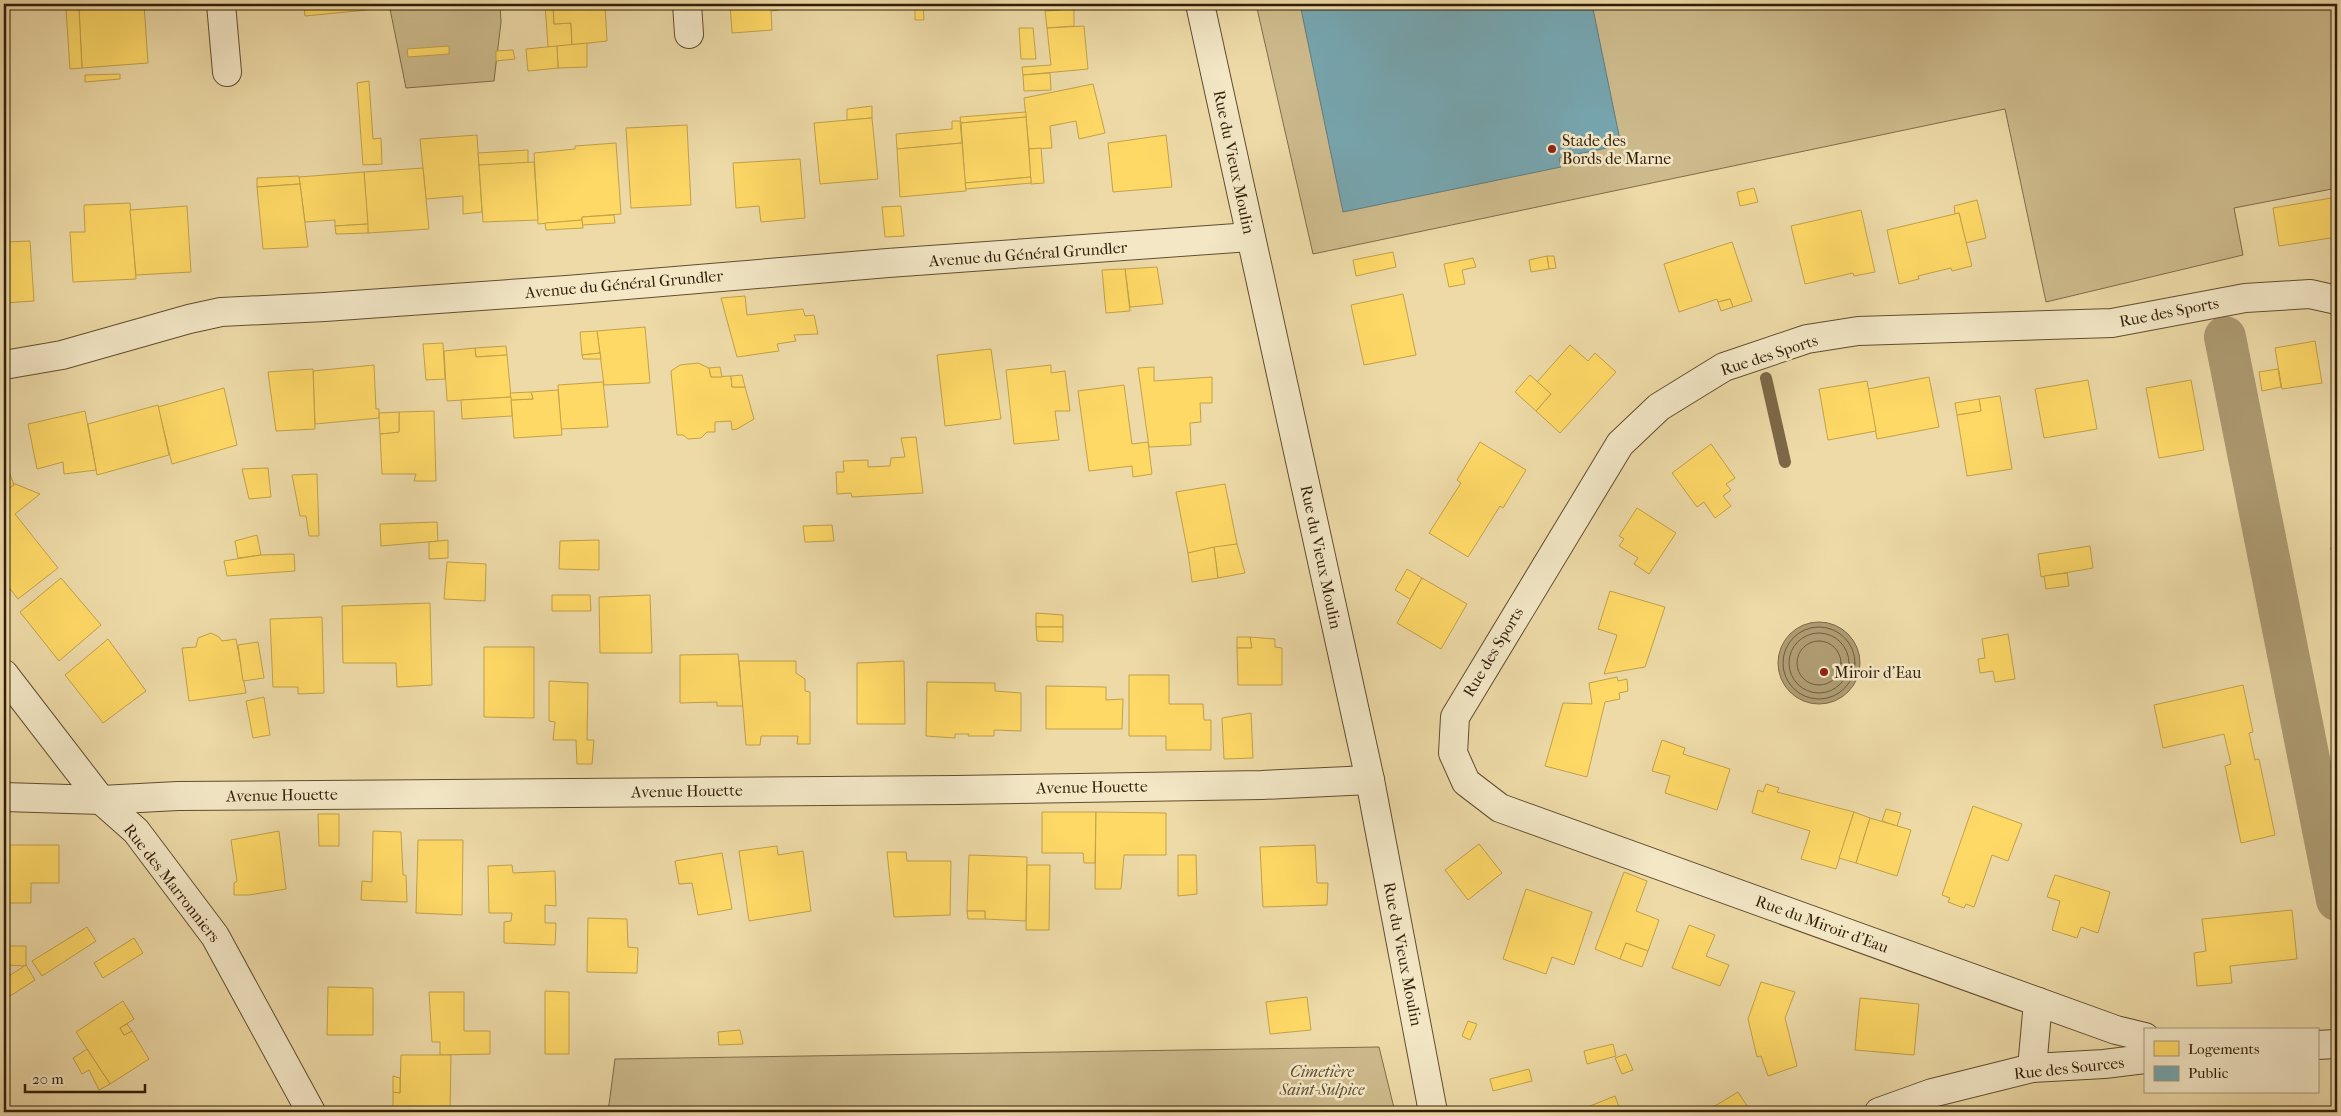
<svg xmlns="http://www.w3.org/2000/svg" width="2341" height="1116" font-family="'IM FELL French Canon',serif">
  <rect width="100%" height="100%" fill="#eddaa7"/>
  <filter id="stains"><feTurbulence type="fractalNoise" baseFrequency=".004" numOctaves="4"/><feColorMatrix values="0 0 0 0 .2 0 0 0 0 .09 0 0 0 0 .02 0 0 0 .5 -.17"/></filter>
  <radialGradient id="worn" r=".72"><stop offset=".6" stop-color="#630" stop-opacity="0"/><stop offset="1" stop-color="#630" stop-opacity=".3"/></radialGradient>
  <g fill="#cdba8c" stroke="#806c4a">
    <polygon points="389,4 500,4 501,22 494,81 406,88"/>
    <polygon points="1256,4 2337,4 2337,188 2234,208 2243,255 2046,302 2005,109 1313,254"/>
    <polygon points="1379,1047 1395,1112 608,1112 615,1059"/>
  </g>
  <circle fill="#ad9a71" stroke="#7c6847" cx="1819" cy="663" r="41"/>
  <g fill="#ffd966" stroke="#c2a14a">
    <polygon points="122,4 144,4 148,63 82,68 79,8"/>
    <polygon points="304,4 367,4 367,10 305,16"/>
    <polygon points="545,4 553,4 554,24 571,23 572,45 548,47"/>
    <polygon points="553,4 605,4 607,41 572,45 571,23 554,24"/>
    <polygon points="730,4 778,4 778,10 771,11 772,30 732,33"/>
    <polygon points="915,4 923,4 924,20 915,20"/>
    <polygon points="79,8 82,68 70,69 66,9"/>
    <polygon points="1074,9 1074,26 1047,28 1045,11"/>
    <polygon points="1084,26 1088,69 1023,75 1022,67 1051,65 1047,28"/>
    <polygon points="1019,28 1033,28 1036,59 1021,59"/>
    <polygon points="587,43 587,67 558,68 557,46"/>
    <polygon points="449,46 449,54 408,57 407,49"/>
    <polygon points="557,46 558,68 528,71 526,49"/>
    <polygon points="513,50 515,59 496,61 496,51"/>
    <polygon points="1050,73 1051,90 1024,91 1023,75"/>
    <polygon points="120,74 120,79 85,82 85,75"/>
    <polygon points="369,81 373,139 381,138 382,164 363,165 357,83"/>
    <polygon points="1093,84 1105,133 1079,139 1076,121 1050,126 1052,148 1029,149 1024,98"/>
    <polygon points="872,106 872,118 847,120 847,109"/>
    <polygon points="1026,112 1026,117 961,123 960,117"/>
    <polygon points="1026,117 1031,177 965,183 961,123"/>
    <polygon points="872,118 878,179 820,184 814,123"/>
    <polygon points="952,121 960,121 962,143 897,149 896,134 952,129"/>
    <polygon points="687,125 691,205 631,208 626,128"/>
    <polygon points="477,135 482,212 463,214 463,196 426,199 420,139"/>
    <polygon points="1166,135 1172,187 1113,192 1108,143"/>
    <polygon points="616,143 621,214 582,217 582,220 538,224 534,153 575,149 575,146"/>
    <polygon points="962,143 966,191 900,197 897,149"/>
    <polygon points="1041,148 1044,183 1031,184 1029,149"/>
    <polygon points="528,150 528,163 479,165 478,153"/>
    <polygon points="800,159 805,218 761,222 759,206 736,208 733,163"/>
    <polygon points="534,162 538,220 483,222 479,165"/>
    <polygon points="423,168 429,229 368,233 364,172"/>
    <polygon points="364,172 368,224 335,226 335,220 305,222 299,177"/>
    <polygon points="299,176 300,184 257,187 257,178"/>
    <polygon points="1031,177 1031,183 966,189 965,183"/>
    <polygon points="300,184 308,247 263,249 257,187"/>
    <polygon points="1754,188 1758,202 1740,206 1737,192"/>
    <polygon points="2337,197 2337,237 2279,246 2273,208"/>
    <polygon points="1977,200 1986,238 1966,243 1959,213 1955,214 1954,206"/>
    <polygon points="130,203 136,279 73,282 70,232 85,232 84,205"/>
    <polygon points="187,206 191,272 136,275 130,210"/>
    <polygon points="901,206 904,236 885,237 882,207"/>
    <polygon points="1861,210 1875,272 1854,276 1853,273 1805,284 1791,226"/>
    <polygon points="1959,213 1972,266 1952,271 1951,268 1918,276 1919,279 1899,284 1887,230"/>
    <polygon points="614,215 615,223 582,225 582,217"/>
    <polygon points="582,220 583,228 546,230 545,223"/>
    <polygon points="368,224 368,233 336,234 335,226"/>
    <polygon points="30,241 34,301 4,303 4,242"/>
    <polygon points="1732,242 1752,301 1733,307 1730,299 1718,302 1717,299 1679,312 1664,264"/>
    <polygon points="1393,252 1396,267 1356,276 1353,260"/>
    <polygon points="1547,256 1554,256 1556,268 1549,269"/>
    <polygon points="1547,256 1549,269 1531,272 1529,260"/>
    <polygon points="1473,258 1476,267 1462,270 1465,284 1449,287 1444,264"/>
    <polygon points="1157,267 1163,304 1130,307 1125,269"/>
    <polygon points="1125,269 1130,311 1106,313 1102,270"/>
    <polygon points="1403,294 1416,355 1364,365 1351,305"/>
    <polygon points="745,296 747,315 803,309 805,316 814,315 818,334 794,335 796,341 777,344 779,351 737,357 721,298"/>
    <polygon points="1730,299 1733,307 1721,311 1718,302"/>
    <polygon points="645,327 650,383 604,385 597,331"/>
    <polygon points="597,331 600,353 582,355 580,332"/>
    <polygon points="2315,341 2322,383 2282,389 2275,348"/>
    <polygon points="443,343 445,379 426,380 423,344"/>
    <polygon points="1570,345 1588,361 1595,353 1616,372 1560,433 1536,411 1551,394 1537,382"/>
    <polygon points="506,346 507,355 476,357 475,348"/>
    <polygon points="475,348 476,357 507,355 511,397 447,401 444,351"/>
    <polygon points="991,349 1001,419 945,426 937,355"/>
    <polygon points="600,353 601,359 583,359 582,355"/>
    <polygon points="698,363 709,368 711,377 731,376 732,387 745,387 754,419 737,429 732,430 731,421 715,422 715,432 707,432 701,438 688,439 683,435 677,435 671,371 680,365"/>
    <polygon points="374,365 376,409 379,409 379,418 315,424 313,371"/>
    <polygon points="1051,365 1051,373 1065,371 1070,411 1055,411 1059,440 1014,444 1006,370"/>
    <polygon points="720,367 722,377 711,377 709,368"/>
    <polygon points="1154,367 1154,381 1212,377 1212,403 1200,403 1201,422 1190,423 1191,445 1149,447 1138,368"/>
    <polygon points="313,369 315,429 276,431 268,372"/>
    <polygon points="2278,369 2281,387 2262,391 2259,372"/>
    <polygon points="742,375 745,387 732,387 731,376"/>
    <polygon points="1530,375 1551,394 1536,411 1515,392"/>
    <polygon points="1929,377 1939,427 1877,439 1868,389"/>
    <polygon points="2088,380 2097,429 2044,438 2035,389"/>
    <polygon points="2191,380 2204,450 2159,458 2146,388"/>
    <polygon points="1867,381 1876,431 1828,440 1819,389"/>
    <polygon points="603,382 608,427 561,429 558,385"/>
    <polygon points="1124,385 1132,444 1148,442 1152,474 1133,477 1132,466 1089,471 1078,391"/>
    <polygon points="224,388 237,445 172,464 158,407"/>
    <polygon points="558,390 562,435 514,438 511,400 533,399 531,392"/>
    <polygon points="531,392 533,399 511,400 510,393"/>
    <polygon points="2000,396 2012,469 1967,476 1957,415 1981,411 1979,399"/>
    <polygon points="511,397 512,416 462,419 461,400"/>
    <polygon points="1979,399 1981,411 1957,415 1955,403"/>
    <polygon points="158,405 169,455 97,475 88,424"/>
    <polygon points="85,411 96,470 64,474 63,462 37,469 28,424"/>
    <polygon points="434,411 436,481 414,481 416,474 382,474 380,434 399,432 399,412"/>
    <polygon points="399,412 399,432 380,434 379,413"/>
    <polygon points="916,437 923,493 852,497 851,493 837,494 836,472 844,472 843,461 868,460 868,467 890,466 891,458 905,457 901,438"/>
    <polygon points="1480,442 1526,470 1503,508 1500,506 1468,557 1429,533 1461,483 1457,480"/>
    <polygon points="1711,444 1735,478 1726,484 1731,490 1723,496 1731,506 1715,518 1704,502 1697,507 1672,473"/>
    <polygon points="7,466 14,485 4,492 4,468"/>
    <polygon points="268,468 271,497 249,499 242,469"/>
    <polygon points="317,474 319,536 309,536 306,516 300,516 292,475"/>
    <polygon points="13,483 40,494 15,514 58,568 18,599 4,581 4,492 14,485"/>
    <polygon points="1225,484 1237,544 1188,553 1176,492"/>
    <polygon points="1637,508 1676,533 1649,574 1634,564 1638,558 1619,546 1624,539 1619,536"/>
    <polygon points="437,522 438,541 381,546 380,524"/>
    <polygon points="832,525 834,541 805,542 803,526"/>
    <polygon points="257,535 261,555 238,558 235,541"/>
    <polygon points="2337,537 2337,553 2330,549"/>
    <polygon points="448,540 448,558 429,559 429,542"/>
    <polygon points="599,540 599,570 559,569 560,541"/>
    <polygon points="1237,544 1245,573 1218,578 1214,547"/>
    <polygon points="2090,546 2093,568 2041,577 2038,554"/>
    <polygon points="1214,547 1218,578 1192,582 1188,553"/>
    <polygon points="294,554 295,571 227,576 224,561 261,555"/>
    <polygon points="447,562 486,564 485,601 444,599"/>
    <polygon points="1407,569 1422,578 1410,599 1395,590"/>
    <polygon points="2067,573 2069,586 2046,589 2044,576"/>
    <polygon points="61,578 101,625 59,661 20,612"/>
    <polygon points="1422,578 1467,604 1441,649 1397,623"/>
    <polygon points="1610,591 1665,607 1645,667 1604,674 1617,635 1598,629"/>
    <polygon points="552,595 590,595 591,611 552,611"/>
    <polygon points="650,595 652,653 600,653 599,597"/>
    <polygon points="430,603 432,685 397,687 396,663 343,663 342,606"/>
    <polygon points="1036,613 1063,615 1063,627 1036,627"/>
    <polygon points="322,617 324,693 298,694 298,687 273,687 270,619"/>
    <polygon points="1036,627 1063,627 1063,642 1037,641"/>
    <polygon points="211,633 219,637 222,641 236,639 246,693 189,701 182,648 196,647 198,638"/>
    <polygon points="2008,634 2015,679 1995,682 1993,671 1980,673 1978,659 1985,658 1982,639"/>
    <polygon points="1237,637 1250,637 1252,648 1237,648"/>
    <polygon points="1250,637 1275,639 1275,647 1282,648 1282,685 1238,685 1237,648 1252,648"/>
    <polygon points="108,639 146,691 103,723 65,675"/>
    <polygon points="258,642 264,678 243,681 238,645"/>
    <polygon points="484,647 534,647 534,718 484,717"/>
    <polygon points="738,654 743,706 717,706 717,702 680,703 680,655"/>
    <polygon points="739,661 796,661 796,673 805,679 805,691 810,692 810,744 797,744 798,736 761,736 760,745 746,745"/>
    <polygon points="904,661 905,724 857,724 857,663"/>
    <polygon points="1129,675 1169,675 1169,704 1203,704 1204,720 1211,720 1211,750 1166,750 1166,736 1129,736"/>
    <polygon points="1617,677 1618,681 1627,679 1628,691 1619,693 1620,699 1605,702 1587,777 1545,766 1563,703 1592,704 1589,683"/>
    <polygon points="549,681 588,683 587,740 594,740 592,764 577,764 576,740 553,740 555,722 549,721"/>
    <polygon points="927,682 995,683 995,691 1021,693 1021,731 994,730 994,736 968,736 969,734 955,734 955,738 926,736"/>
    <polygon points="2243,685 2253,732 2249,733 2255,760 2259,759 2275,835 2241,843 2225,766 2231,764 2224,734 2163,748 2154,705"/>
    <polygon points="1046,686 1106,687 1106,700 1123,699 1122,729 1046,729"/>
    <polygon points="264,697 270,735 253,738 246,701"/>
    <polygon points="1251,713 1253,758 1224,759 1222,718"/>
    <polygon points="1662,740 1685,748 1683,754 1730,769 1717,810 1665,793 1670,776 1652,771"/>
    <polygon points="1766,784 1779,788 1777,792 1854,812 1836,869 1801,859 1810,831 1752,813 1758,790 1763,792"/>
    <polygon points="1973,806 2022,824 2008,861 1992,855 1974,907 1966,904 1964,908 1948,902 1950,898 1942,895"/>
    <polygon points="1886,809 1901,813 1897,826 1882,821"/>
    <polygon points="1042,812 1096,812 1095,863 1084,863 1083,853 1042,853"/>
    <polygon points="1096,812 1166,813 1166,855 1124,855 1121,889 1095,889"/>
    <polygon points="1854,812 1870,818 1856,863 1839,858"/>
    <polygon points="318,814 339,814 339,846 319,846"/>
    <polygon points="1870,818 1911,830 1897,876 1856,863"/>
    <polygon points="279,831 286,889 249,895 234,895 234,883 237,881 231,840"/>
    <polygon points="373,831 401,832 403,875 406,875 407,902 361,900 362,881 372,882"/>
    <polygon points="418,840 463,840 462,915 416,913"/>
    <polygon points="1479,844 1502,873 1468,900 1445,870"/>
    <polygon points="4,845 59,845 59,883 31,883 31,903 4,903"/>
    <polygon points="1315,845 1317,883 1328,883 1327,905 1263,907 1260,847"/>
    <polygon points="777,846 778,855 803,851 811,911 749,921 739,851"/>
    <polygon points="887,852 906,852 907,861 951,861 950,915 894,917"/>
    <polygon points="722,853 732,909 698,915 692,883 679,884 675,861"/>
    <polygon points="969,855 1027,857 1026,921 985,919 985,911 967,911"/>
    <polygon points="1178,855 1196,855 1197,894 1178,896"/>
    <polygon points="512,865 513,873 555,871 556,906 545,905 545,923 556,923 555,945 504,943 504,922 511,921 512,913 489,913 488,866"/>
    <polygon points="1027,865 1050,865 1049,930 1026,930"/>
    <polygon points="1624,872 1647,881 1636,911 1659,920 1648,951 1626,943 1620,959 1595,949"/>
    <polygon points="2055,875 2110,892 2098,933 2081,927 2077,938 2052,930 2060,901 2047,897"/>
    <polygon points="1526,889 1592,912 1574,965 1552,957 1546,974 1503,959"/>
    <polygon points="2292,910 2297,959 2230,966 2232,983 2197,986 2194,953 2206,951 2202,919"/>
    <polygon points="967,911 985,911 985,919 968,919"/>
    <polygon points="588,918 627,919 628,947 638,948 637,973 587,972"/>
    <polygon points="1689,925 1715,935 1706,956 1729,965 1720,986 1672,968"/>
    <polygon points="87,927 96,941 42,976 32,961"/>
    <polygon points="134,938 143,953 103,978 94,963"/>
    <polygon points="1626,943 1648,951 1642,967 1620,959"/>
    <polygon points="4,946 26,946 26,966 4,965"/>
    <polygon points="26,965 35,980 4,1000 4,979"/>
    <polygon points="1761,982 1795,992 1785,1018 1797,1066 1768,1076 1761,1056 1757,1057 1748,1019"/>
    <polygon points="328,987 373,988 373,1035 327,1035"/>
    <polygon points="545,991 569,992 569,1054 545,1054"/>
    <polygon points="429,992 464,992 464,1031 490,1031 490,1054 440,1055 440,1042 432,1042"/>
    <polygon points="1307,997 1311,1030 1270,1034 1266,1002"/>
    <polygon points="1860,998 1919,1004 1914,1055 1855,1050"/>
    <polygon points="123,1001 134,1019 120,1028 124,1035 132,1031 149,1059 110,1084 76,1032"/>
    <polygon points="1468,1021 1477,1024 1470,1040 1462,1036"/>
    <polygon points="127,1024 132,1031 124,1035 120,1028"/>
    <polygon points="740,1030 743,1044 719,1045 718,1032"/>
    <polygon points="1613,1044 1616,1056 1587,1064 1584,1051"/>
    <polygon points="87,1049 110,1084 99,1090 89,1070 82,1074 73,1058"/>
    <polygon points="1626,1054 1633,1070 1622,1074 1615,1058"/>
    <polygon points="401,1055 451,1055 450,1112 393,1112 393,1092 400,1093"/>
    <polygon points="1529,1069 1532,1081 1493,1091 1490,1079"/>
    <polygon points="393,1076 400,1078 400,1093 393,1092"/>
    <polygon points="1738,1092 1751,1112 1705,1112"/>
    <polygon points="1615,1096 1621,1112 1581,1112 1580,1110"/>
  </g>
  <polygon fill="#76a5af" stroke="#627c7d" points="1300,4 1592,4 1621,145 1559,158 1561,167 1343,212"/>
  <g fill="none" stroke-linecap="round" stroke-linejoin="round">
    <g stroke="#705c3c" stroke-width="1">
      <circle cx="1819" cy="663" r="36"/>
      <circle cx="1819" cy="663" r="30"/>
      <circle cx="1819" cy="663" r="22"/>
    </g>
    <polyline stroke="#7c6847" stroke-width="12" points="1766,378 1785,462"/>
    <polyline stroke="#ad9a71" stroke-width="42" points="2225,337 2337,900"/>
    <g stroke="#614d30" stroke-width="30">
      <g id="minor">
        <polyline points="221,4 227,72"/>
        <polyline points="687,4 689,34"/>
        <polyline points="1200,4 1370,780 1433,1112"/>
        <polyline points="4,365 62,355 189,319 221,312 325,307 567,290 888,263 1250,237"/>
        <polyline points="4,674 101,800 136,831 215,936 311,1112"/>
        <polyline points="4,797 101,800 178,796 956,790 1262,785 1370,780"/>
        <polyline points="2145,1037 2116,1030 1500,808 1466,782 1453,753 1455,717 1620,444 1659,407 1724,367 1807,339 1858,331 2112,323 2245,298 2310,294 2337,300"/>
        <polyline points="2317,1045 2337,1044"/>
        <polyline points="2032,1068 2038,1002"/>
        <polyline points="1879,1112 1932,1093 2032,1068 2104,1064 2145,1059"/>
      </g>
    </g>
    <use href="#minor" stroke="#f3e7c6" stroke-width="28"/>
  </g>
  <g fill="#8f2418" stroke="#f3e7c6" stroke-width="2">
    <circle cx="1552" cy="149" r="5"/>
    <circle cx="1824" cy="672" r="5"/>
  </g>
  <g text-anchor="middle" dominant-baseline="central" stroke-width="5" stroke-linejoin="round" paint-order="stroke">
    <g font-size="16" fill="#321e08" stroke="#f3e7c6" text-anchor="start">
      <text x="1562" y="140">Stade des<tspan x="1562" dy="18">Bords de Marne</tspan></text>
      <text x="1834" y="672">Miroir d’Eau</text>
    </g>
    <g font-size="16" fill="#321e08" stroke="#f3e7c6">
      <text transform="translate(1234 162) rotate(78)">Rue du Vieux Moulin</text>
      <text transform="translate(1028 254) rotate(-4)">Avenue du Général Grundler</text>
      <text transform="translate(624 284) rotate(-5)">Avenue du Général Grundler</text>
      <text transform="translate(2169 312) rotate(-11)">Rue des Sports</text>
      <text transform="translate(1769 355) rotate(-18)">Rue des Sports</text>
      <text transform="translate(1321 557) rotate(78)">Rue du Vieux Moulin</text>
      <text transform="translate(1493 652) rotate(-59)">Rue des Sports</text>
      <text transform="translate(1092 787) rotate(-1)">Avenue Houette</text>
      <text transform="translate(687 791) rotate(-1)">Avenue Houette</text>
      <text transform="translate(282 795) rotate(-1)">Avenue Houette</text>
      <text transform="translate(172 883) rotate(52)">Rue des Marronniers</text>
      <text transform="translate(1822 924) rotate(20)">Rue du Miroir d'Eau</text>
      <text transform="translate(1403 954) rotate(79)">Rue du Vieux Moulin</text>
      <text transform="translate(2069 1068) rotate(-6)">Rue des Sources</text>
    </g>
    <g font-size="16" font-style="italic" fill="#604d30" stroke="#f3e7c6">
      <text x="1322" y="1071">Cimetière<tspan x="1322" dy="18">Saint-Sulpice</tspan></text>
    </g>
  </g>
  <rect width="2341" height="1116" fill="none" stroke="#eddaa7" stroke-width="20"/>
  <rect x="5" y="5" width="2331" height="1106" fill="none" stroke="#321e08" stroke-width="2.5"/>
  <rect x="10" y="10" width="2321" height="1096" fill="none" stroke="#321e08"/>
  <rect x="2144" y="1028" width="175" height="65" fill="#f3e7c6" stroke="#a6977a"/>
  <rect x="2154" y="1041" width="25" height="15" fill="#ffd966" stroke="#a6977a"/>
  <text x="2188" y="1054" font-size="15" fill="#321e08">Logements</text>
  <rect x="2154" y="1066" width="25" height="15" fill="#76a5af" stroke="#a6977a"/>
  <text x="2188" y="1078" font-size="15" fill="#321e08">Public</text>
  <path d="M25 1084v8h120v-8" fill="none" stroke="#321e08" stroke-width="2.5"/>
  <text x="32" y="1084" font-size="15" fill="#321e08" stroke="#f3e7c6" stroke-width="4" paint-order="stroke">20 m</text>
  <rect width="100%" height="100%" filter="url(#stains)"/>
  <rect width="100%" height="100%" fill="url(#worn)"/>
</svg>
